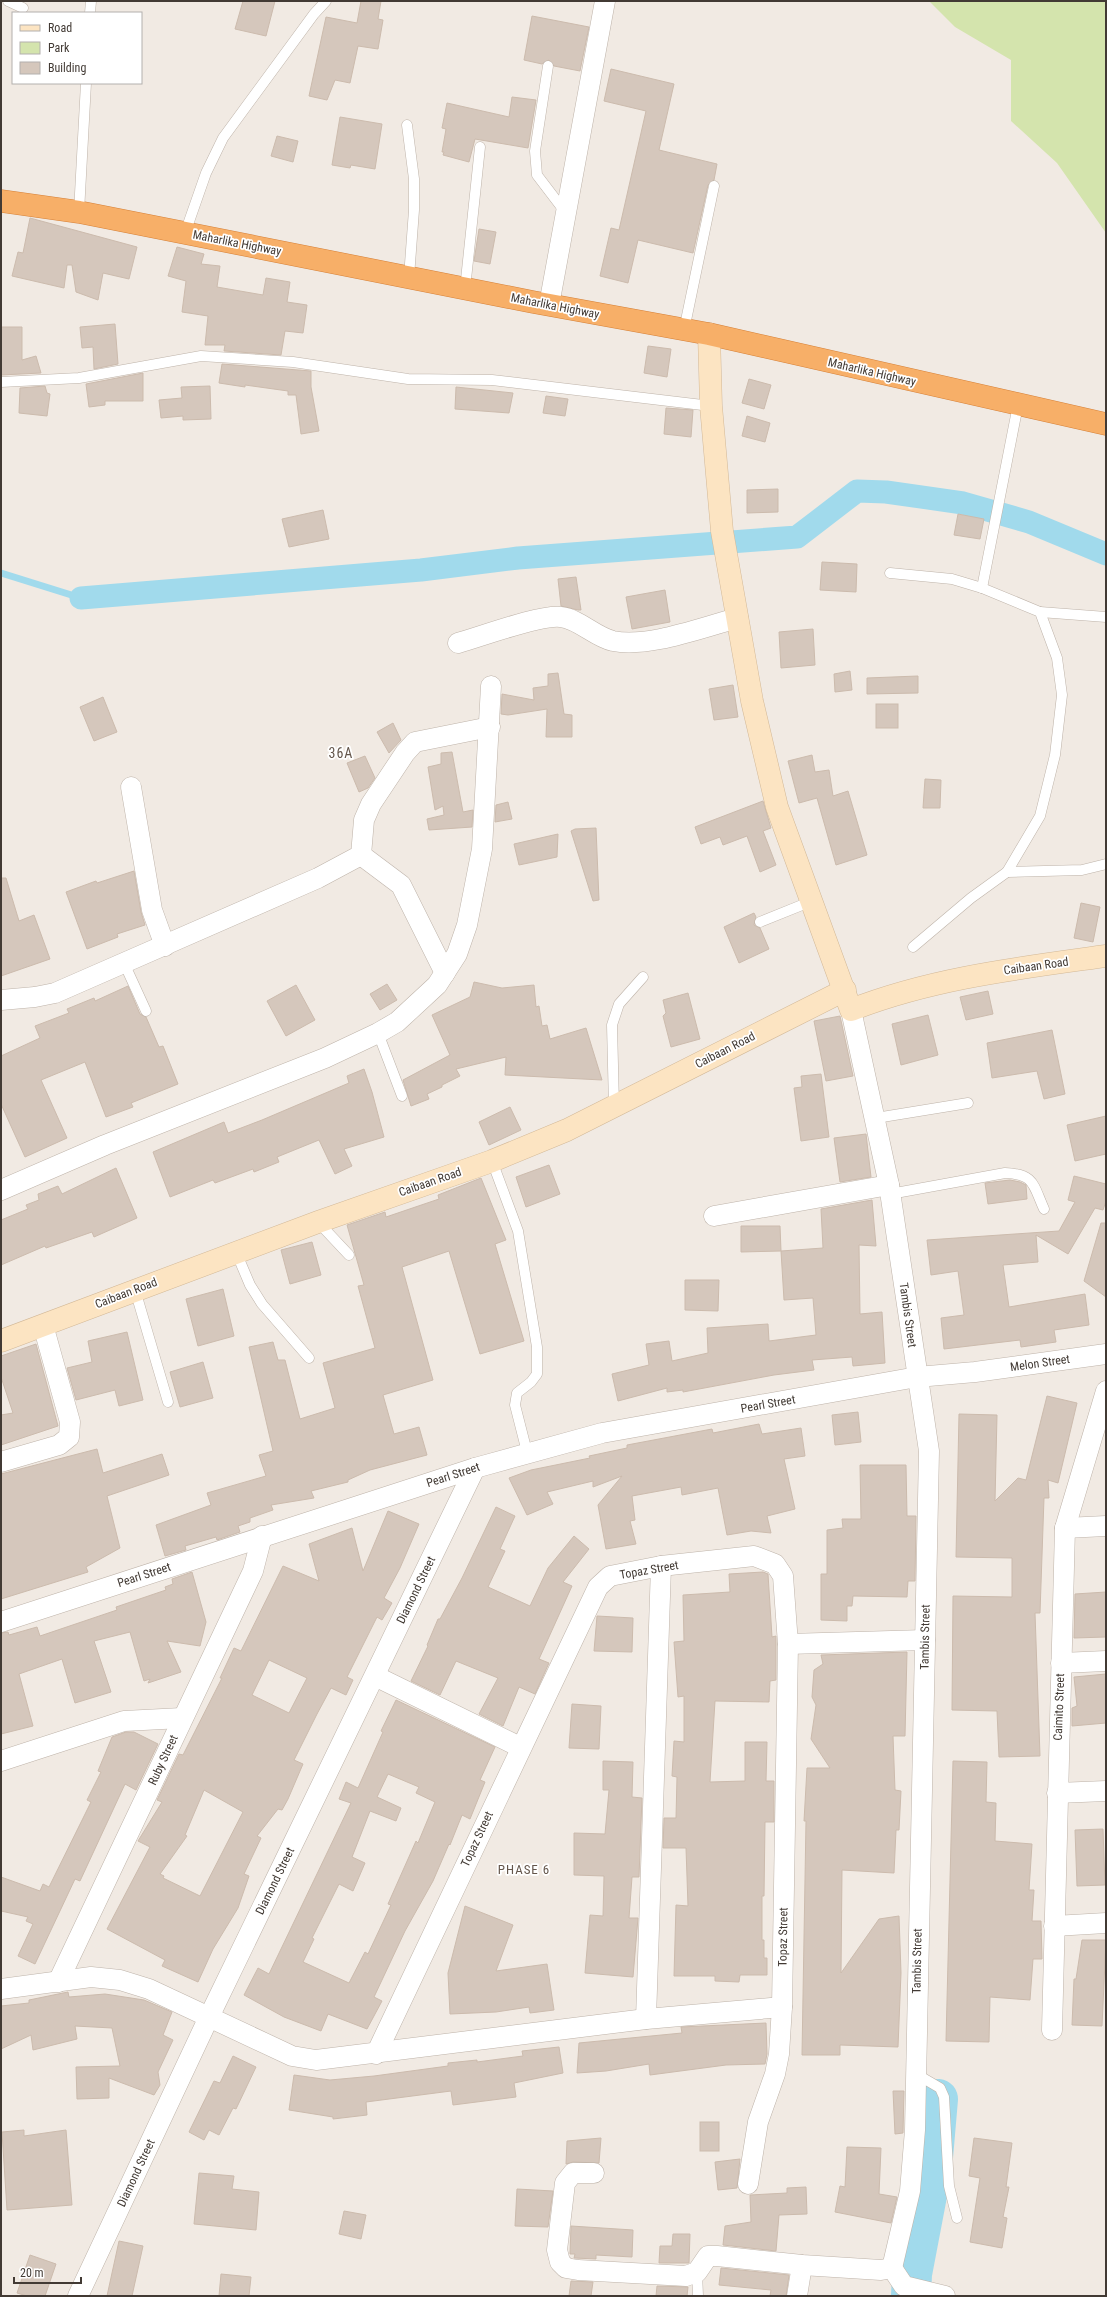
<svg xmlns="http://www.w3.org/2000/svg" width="1107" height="2297" font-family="'Roboto Condensed',sans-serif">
  <rect width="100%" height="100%" fill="#f1eae3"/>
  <polygon fill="#d4e4ad" points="929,1 1106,1 1106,233 1057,163 1011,121 1011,60 955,27"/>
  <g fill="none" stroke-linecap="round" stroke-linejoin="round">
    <polyline stroke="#a1daec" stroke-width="7" points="1,573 81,598"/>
    <polyline stroke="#a1daec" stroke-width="23" points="81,598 421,570 518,558 797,537 857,491 886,492 963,503 1029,522 1106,554"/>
    <polyline stroke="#a1daec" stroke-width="40" points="911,2296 912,2274 932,2169 938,2099"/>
  </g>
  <g fill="#d5c7bc" stroke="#ccbbad" fill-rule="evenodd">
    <polygon points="243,1 275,1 266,36 235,29"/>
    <polygon points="361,1 381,1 378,19 383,20 378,49 358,46 350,83 335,80 327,100 309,96 326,17 357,23"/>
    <polygon points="532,16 589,27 580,71 554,66 549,60 542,64 524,60"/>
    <polygon points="611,69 674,84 659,150 717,164 714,180 708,185 693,253 638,240 628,283 600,276 611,228 619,230 646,111 604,101"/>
    <polygon points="512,97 536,100 528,148 475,139 469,162 443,155 444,152 442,152 446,129 442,128 447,103 509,117"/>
    <polygon points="340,117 382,124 375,169 351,165 350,168 332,165"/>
    <polygon points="277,136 298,141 293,162 271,156"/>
    <polygon points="30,218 137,247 129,279 103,273 98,300 76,292 72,265 67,265 64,288 12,276 18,252 23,253"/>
    <polygon points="479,229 496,232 490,264 474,261"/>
    <polygon points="177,247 204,254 201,264 220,266 217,287 263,295 266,278 290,282 287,302 307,305 303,333 285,331 281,355 224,351 225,345 205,345 208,316 182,312 186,281 168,276"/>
    <polygon points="115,324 118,364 94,369 93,347 82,348 80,327"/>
    <polygon points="1,327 22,327 22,360 36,356 41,373 1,375"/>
    <polygon points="648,346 671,349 667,377 644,373"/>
    <polygon points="222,364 311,371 311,387 319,431 301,434 296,395 288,395 288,391 245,385 245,387 219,383"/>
    <polygon points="143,373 143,401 105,401 105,405 89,407 86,384"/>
    <polygon points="749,379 771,385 764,409 742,403"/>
    <polygon points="45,386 47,393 50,394 47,416 19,413 20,388"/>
    <polygon points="210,386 211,419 183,420 183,416 161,418 159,400 182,398 181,387"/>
    <polygon points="456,387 513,393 509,413 455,409"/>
    <polygon points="546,396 568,399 565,416 543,413"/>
    <polygon points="666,408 693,410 691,437 664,434"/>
    <polygon points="747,416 770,423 765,442 742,436"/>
    <polygon points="778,489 778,512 747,513 747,490"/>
    <polygon points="323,510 329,539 289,547 282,519"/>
    <polygon points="958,514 984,519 980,539 954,535"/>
    <polygon points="822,562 857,564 856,592 820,590"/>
    <polygon points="576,577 581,610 578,610 561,606 558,579"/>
    <polygon points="665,590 670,622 632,629 626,597"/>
    <polygon points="813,629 815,665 781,668 779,632"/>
    <polygon points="850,671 852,690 835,692 834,674"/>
    <polygon points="558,673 564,714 572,715 572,737 546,737 547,709 508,715 501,714 502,694 534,700 533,688 548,686 548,674"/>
    <polygon points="918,676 918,693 867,694 867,678"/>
    <polygon points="733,685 738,717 714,720 709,689"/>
    <polygon points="103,697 117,732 94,741 80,707"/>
    <rect x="876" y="704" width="22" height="24"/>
    <polygon points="393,723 401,740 389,753 377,732"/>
    <polygon points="452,752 463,812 473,810 472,827 429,830 427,819 444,815 443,806 435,810 428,767 441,764 441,753"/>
    <polygon points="812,755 815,772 829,770 833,796 848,791 867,855 836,865 817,798 799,803 788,761"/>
    <polygon points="365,756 375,778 368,788 359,792 347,763"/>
    <polygon points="925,779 941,780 940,808 923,808"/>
    <polygon points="763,801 771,828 763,831 776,865 760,872 747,836 723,845 720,837 701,844 695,827"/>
    <polygon points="508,802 512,819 495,822 496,805"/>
    <polygon points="596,828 599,900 593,901 571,831 575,829"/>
    <polygon points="558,834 557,857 519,865 514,844"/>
    <polygon points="134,871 141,912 145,925 117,934 118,937 87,949 66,892 96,881 97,883"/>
    <polygon points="1,878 6,878 19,921 34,915 50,959 1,976"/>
    <polygon points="1081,903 1100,907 1093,942 1074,938"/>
    <polygon points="754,913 756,917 754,925 760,928 769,949 739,963 724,927"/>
    <polygon points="474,982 502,988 534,985 536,1007 539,1006 542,1026 547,1025 550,1039 586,1028 602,1080 505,1075 506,1057 456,1069 460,1076 442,1085 442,1087 427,1094 429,1099 411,1106 403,1080 450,1055 432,1015 470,997"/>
    <polygon points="387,984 397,1000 380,1010 370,994"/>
    <polygon points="296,985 315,1020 286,1036 267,1001"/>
    <polygon points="128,986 140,1014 146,1017 159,1047 163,1046 178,1084 131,1103 133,1107 106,1117 85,1062 41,1080 67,1138 25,1157 1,1104 1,1056 40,1038 35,1026 69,1013 67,1009 94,998 95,1001"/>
    <polygon points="988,991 993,1014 966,1020 960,997"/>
    <polygon points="688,993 700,1039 671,1047 663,1016 666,1013 663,1000"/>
    <polygon points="928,1015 938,1055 901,1065 892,1024"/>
    <polygon points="840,1016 853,1076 826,1081 814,1021"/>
    <polygon points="1052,1030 1065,1094 1044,1099 1037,1071 992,1078 987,1043"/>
    <polygon points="364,1069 372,1092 384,1137 344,1149 352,1166 335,1174 319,1140 277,1157 279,1162 254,1172 253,1169 215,1183 213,1180 170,1197 153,1152 224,1122 228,1133 262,1120 349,1083 347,1076"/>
    <polygon points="821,1074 829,1137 801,1141 794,1088 802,1087 801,1076"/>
    <polygon points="510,1107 521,1130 489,1145 479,1122"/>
    <polygon points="1106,1116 1106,1154 1075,1161 1067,1125"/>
    <polygon points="866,1134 871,1177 840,1182 834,1138"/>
    <polygon points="549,1165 560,1194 526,1207 516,1177"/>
    <polygon points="116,1168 137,1218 94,1237 92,1232 46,1248 45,1246 1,1265 1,1220 28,1209 26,1205 39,1200 38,1194 58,1186 62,1194"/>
    <polygon points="1074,1176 1106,1184 1106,1201 1103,1210 1095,1208 1068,1254 1036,1235 1038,1262 1003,1265 1009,1307 1085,1294 1089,1325 1054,1330 1056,1342 1021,1347 1020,1340 944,1349 941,1318 964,1315 958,1271 931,1275 927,1240 1059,1231 1075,1202 1068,1200"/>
    <polygon points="481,1178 506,1240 495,1244 524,1341 480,1354 449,1251 402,1267 433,1380 383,1395 394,1434 419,1427 427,1455 370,1470 348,1480 348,1482 311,1491 314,1498 271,1505 273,1510 250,1518 250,1522 238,1526 240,1532 217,1540 216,1537 185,1546 186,1550 165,1556 156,1525 211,1505 207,1493 266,1476 259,1455 273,1451 249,1347 273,1342 278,1360 285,1360 300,1419 335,1408 323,1363 375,1348 358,1286 364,1285 347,1225 385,1212 386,1217 439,1199 438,1195"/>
    <polygon points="1010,1180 1020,1182 1026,1185 1027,1199 988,1204 985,1183"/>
    <polygon points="872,1200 876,1246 859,1245 860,1314 882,1312 885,1363 853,1366 852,1357 812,1360 814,1370 774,1375 683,1392 683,1390 667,1392 667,1388 618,1401 612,1374 649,1365 646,1344 669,1341 672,1361 708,1353 707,1328 768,1324 769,1341 816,1335 813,1298 784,1300 781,1251 823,1248 821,1209"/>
    <polygon points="1101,1223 1106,1223 1106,1297 1084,1281"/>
    <polygon points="741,1226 780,1226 781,1251 741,1252"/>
    <polygon points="312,1242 321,1275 290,1284 281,1250"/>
    <polygon points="685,1280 719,1280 718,1311 685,1310"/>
    <polygon points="223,1289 234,1336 198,1346 186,1299"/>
    <polygon points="127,1332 143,1400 119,1406 115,1390 76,1400 67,1368 92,1362 88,1341"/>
    <polygon points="36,1344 58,1426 1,1445 1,1415 13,1413 1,1377 1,1356"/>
    <polygon points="203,1362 213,1398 180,1407 170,1372"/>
    <polygon points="1047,1396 1077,1403 1058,1483 1048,1480 1049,1498 1044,1498 1040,1613 1035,1613 1040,1756 999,1757 997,1711 952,1710 953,1596 1012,1597 1012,1558 956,1557 959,1414 997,1415 995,1501 1018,1478 1026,1480"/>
    <polygon points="858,1412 861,1442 835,1445 832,1415"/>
    <polygon points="759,1424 762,1434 801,1428 805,1456 784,1459 795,1509 767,1516 771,1533 751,1531 727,1535 718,1488 682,1495 681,1487 632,1496 635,1520 630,1521 636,1544 606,1549 598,1505 622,1476 593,1487 593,1481 547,1492 553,1504 527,1515 509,1478 531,1470 590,1458 589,1456 627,1448 627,1445 712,1429 713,1433"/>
    <polygon points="97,1449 103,1473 162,1454 169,1475 107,1496 120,1548 86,1567 88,1572 1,1599 1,1474"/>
    <polygon points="860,1465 906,1465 907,1516 916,1516 915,1581 908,1581 907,1597 853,1596 852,1606 847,1606 847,1621 821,1620 821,1574 827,1574 827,1530 843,1528 842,1519 861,1519"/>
    <polygon points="496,1507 515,1516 500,1549 505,1551 488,1587 530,1606 548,1568 574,1536 589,1549 563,1582 572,1586 539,1659 549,1663 535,1694 519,1687 503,1726 479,1714 498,1678 456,1661 440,1695 411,1681 428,1646 427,1645 438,1619 440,1619 462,1578"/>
    <path d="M388 1511 419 1524 400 1568 384 1598 392 1603 382 1620 377 1617 347 1677 353 1680 346 1695 331 1688 317 1714 294 1760 303 1764 288 1799 282 1810 278 1809 257 1836 261 1838 244 1874 249 1876 238 1908 213 1949 198 1982 162 1966 165 1960 107 1929 150 1847 138 1841 162 1802 157 1800 179 1754 183 1755 222 1678H220L234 1648 241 1651 283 1566 319 1581 309 1544 352 1528 363 1571ZM269 1660 307 1678 289 1713 252 1695ZM204 1790 243 1812 200 1896 163 1878 164 1876 160 1874 187 1836 185 1835Z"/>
    <polygon points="192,1572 206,1622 200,1646 167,1641 181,1672 148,1683 150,1679 144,1681 130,1632 94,1641 111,1692 75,1703 62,1659 19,1674 33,1726 1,1734 1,1633 8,1632 9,1635 37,1627 40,1636 117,1610 116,1607 166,1590 165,1587 173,1584 172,1579"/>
    <polygon points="763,1572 768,1574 772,1637 776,1636 776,1680 770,1681 769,1702 715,1701 710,1782 745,1781 745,1742 767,1742 766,1781 774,1781 774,1822 765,1822 764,1896 762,1896 762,1940 764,1940 764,1958 767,1958 767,1975 740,1975 739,1982 715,1981 715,1976 674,1976 676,1905 688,1906 686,1848 663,1848 664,1818 676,1818 677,1777 672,1776 674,1741 684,1742 684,1696 678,1697 674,1642 684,1641 683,1595 730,1592 729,1574"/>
    <polygon points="1106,1592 1106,1637 1074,1638 1075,1594"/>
    <polygon points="597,1616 633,1618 632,1652 594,1651"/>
    <polygon points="907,1652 905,1736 893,1736 895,1790 901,1791 899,1830 896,1830 894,1873 842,1870 841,1973 879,1919 899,1916 901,1973 898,2047 840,2045 840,2055 802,2055 806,1821 804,1821 807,1768 830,1768 811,1739 816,1705 812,1697 814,1670 823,1664 821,1655"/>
    <polygon points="1106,1674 1106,1723 1072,1726 1072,1708 1077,1706 1074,1677"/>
    <path d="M396 1700 495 1747 480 1780 485 1782 470 1819 462 1815 450 1845 449 1844 433 1881 405 1931 374 1997 382 2001 367 2029 328 2014 321 2031 284 2017 244 1995 258 1968 269 1974 351 1803 339 1799 346 1782 358 1788 383 1732 381 1731ZM388 1774 419 1787 416 1793 435 1802 418 1843 416 1841 388 1904 391 1905 368 1954 365 1952 349 1983 303 1962 314 1939 312 1938 339 1884 353 1891 365 1863 352 1857 370 1811 396 1821 401 1808 377 1797Z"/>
    <polygon points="572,1704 601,1706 599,1749 569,1748"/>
    <polygon points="126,1732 134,1732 158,1744 136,1790 125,1784 80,1881 75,1879 35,1964 18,1956 33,1924 26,1921 28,1917 1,1911 1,1877 40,1891 43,1884 49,1887 91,1802 87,1800 101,1772 98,1771 112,1737"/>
    <polygon points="603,1761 633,1762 632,1797 642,1798 639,1877 632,1877 629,1918 638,1918 633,1977 585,1973 590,1915 603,1916 604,1876 574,1875 574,1833 605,1834 609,1790 603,1790"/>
    <polygon points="953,1761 987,1762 986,1802 996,1803 995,1841 1032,1844 1029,1890 1034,1890 1032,1921 1041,1921 1042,1959 1033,1959 1030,2000 990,1997 989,2042 946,2041"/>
    <polygon points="1103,1829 1105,1885 1077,1886 1075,1830"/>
    <polygon points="465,1906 513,1925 496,1971 547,1964 554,2010 530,2013 529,2007 496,2012 450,2014 448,1973"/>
    <polygon points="1082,1940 1106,1940 1102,2026 1072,2025 1074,1979 1076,1979"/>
    <polygon points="68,1992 69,1997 105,1994 144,2000 172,2012 163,2035 173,2040 158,2072 160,2085 154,2095 109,2078 109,2098 77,2099 76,2067 120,2066 112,2028 75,2026 77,2039 33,2050 31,2035 1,2049 1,2006 29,2003 29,2000"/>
    <polygon points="766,2023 767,2054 765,2064 726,2065 650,2075 649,2064 606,2071 577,2073 579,2043 682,2033 681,2027"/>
    <polygon points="559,2047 563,2073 514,2083 516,2097 453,2105 451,2091 366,2102 367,2115 333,2119 333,2117 289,2110 294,2075 330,2080 374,2076 448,2066 448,2063 477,2060 477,2062 523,2056 522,2051"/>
    <polygon points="233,2056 256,2067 236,2109 233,2108 219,2135 209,2130 204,2140 189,2132 214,2081 220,2083"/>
    <polygon points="893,2091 904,2091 903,2133 895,2134"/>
    <rect x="700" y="2122" width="19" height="29"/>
    <polygon points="24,2130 24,2136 66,2130 72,2205 7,2210 2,2132"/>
    <polygon points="601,2138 599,2163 573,2162 566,2164 567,2141"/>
    <polygon points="974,2138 1012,2143 1006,2187 1009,2187 1003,2217 1007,2218 1002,2248 970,2242 980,2178 969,2176"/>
    <polygon points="847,2147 881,2148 879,2194 897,2197 891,2223 835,2212 840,2186 845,2187"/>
    <polygon points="740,2159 737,2188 718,2190 715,2162"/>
    <polygon points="199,2173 234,2176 232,2189 259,2192 256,2230 194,2224"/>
    <polygon points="806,2187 807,2214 779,2215 776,2251 723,2245 725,2226 751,2222 750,2195 787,2193 787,2188"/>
    <polygon points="517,2189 553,2191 548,2227 515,2226"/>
    <polygon points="344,2211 366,2215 361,2239 339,2234"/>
    <polygon points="571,2226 633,2230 632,2257 596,2255 596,2259 574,2258 575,2254 570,2254"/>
    <polygon points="673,2234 690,2234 689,2263 659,2263 660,2246 672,2246"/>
    <polygon points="119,2241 143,2246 132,2296 107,2296"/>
    <polygon points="30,2255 56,2264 45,2296 27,2296 17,2293"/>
    <polygon points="721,2268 789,2275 786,2296 770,2296 771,2290 719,2285"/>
    <polygon points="221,2274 251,2277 249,2296 219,2296"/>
    <polygon points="571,2281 593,2282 591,2296 569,2296"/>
    <polygon points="657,2286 688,2287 687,2296 656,2296"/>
  </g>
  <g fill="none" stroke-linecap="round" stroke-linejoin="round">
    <g stroke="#beb3a9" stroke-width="11">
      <g id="lane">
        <polyline points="8,1 23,8"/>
        <polyline points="90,13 91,1"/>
        <polyline points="548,66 535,151 537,175 566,213"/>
        <polyline points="407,125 414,179 414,210 409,277"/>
        <polyline points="79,212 86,83"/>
        <polyline points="185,233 206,173 223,138 314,14 326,1"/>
        <polyline points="465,289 480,147"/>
        <polyline points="684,330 714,186"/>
        <polyline points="1,382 79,378 201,356 293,362 408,379 492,380 711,406"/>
        <polyline points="890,573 952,579 982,588 1040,612 1057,658 1062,695 1055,755 1040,816 1007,872 971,898 913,947"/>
        <polyline points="982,588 1018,405"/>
        <polyline points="1040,612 1106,617"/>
        <polyline points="1007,872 1082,870 1106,864"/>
        <polyline points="760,922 812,901"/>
        <polyline points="124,963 146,1011"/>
        <polyline points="378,1033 402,1096"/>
        <polyline points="614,1106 612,1025 619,1004 643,977"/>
        <polyline points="876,1118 968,1103"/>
        <polyline points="492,1161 518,1231 537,1347 537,1374 531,1382 517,1393 515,1405 527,1452"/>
        <path d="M890 1194 1005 1173C1035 1174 1033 1185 1044 1209"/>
        <polyline points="318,1222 349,1255"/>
        <polyline points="236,1252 250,1285 262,1304 309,1358"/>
        <polyline points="135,1290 168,1402"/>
        <polyline points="916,2074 940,2088 944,2097 949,2186 957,2218"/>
        <polyline points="697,2272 698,2296"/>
      </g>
    </g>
    <g stroke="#beb3a9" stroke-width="21">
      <g id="street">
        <polyline points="549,305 605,1"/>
        <path d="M458 643C480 637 541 614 561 617 579 619 595 637 613 641 650 648 702 627 738 618"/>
        <polyline points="131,787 152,910 165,946"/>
        <polyline points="361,855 401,885 445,973"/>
        <polyline points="1,1000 35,997 55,993 318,878 361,855 364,820 371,804 405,753 415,742 490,727"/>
        <polyline points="851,1010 889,1185 929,1451 915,2130 910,2191 892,2268"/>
        <polyline points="1,1190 105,1145 325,1058 378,1033 397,1022 437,985 457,954 467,925 482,849 491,686"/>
        <polyline points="714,1216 889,1185"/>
        <polyline points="1,1462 59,1445 69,1437 70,1422 43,1325"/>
        <polyline points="1065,1528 1106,1526"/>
        <polyline points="1,1622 475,1468 602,1433 917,1377 975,1372 1106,1354"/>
        <polyline points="788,1644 925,1640"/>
        <polyline points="1061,1663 1106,1661"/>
        <polyline points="375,1676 520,1747"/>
        <polyline points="1,1761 124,1721 182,1718"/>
        <polyline points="1057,1793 1106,1791"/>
        <polyline points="1054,1926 1106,1923"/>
        <polyline points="58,1982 253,1571 262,1536"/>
        <polyline points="1,1989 91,1977 120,1980 149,1989 292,2056 316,2060 646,2019 782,2007"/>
        <polyline points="646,2019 661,1566"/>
        <polyline points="1052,2030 1065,1528 1106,1391"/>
        <polyline points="376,2054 598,1587 610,1576 661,1566 754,1556 775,1564 783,1576 788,1644 782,2007 779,2054 775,2074 758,2122 748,2184"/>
        <polyline points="594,2173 573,2173 565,2183 557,2250 560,2262 566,2268 578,2270 686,2276 697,2272 708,2256 717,2256 802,2265 881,2270 892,2268"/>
        <polyline points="892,2268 904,2286 945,2296"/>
        <polyline points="78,2296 209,2017 475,1468"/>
        <polyline points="797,2296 802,2265"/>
      </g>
    </g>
    <g stroke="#d2b897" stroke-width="23">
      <g id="secondary">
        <path d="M709 334 711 406 722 531 752 701 777 807 851 1010C932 978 1020 968 1106 956"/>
        <polyline points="1,1341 318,1222 492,1161 567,1130 845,990"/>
      </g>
    </g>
    <g stroke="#d58139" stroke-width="23">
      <polyline id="highway" points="1,201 79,212 533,302 709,334 1106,424"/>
    </g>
    <use href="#lane" stroke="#fff" stroke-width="10"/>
    <use href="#street" stroke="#fff" stroke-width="20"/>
    <use href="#secondary" stroke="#fce4c2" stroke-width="22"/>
    <use href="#highway" stroke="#f7af68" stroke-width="22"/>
  </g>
  <g text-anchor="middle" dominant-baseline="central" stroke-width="3.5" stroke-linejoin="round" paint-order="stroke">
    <g font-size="12" fill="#423a34" stroke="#fff">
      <text transform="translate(237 243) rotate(11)">Maharlika Highway</text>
      <text transform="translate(555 306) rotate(11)">Maharlika Highway</text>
      <text transform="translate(872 372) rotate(13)">Maharlika Highway</text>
      <text transform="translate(1036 966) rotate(-8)">Caibaan Road</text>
      <text transform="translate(725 1050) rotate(-27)">Caibaan Road</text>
      <text transform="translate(430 1182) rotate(-19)">Caibaan Road</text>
      <text transform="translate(126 1293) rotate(-21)">Caibaan Road</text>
      <text transform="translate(908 1315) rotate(82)">Tambis Street</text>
      <text transform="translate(1040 1363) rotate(-8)">Melon Street</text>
      <text transform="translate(768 1404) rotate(-10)">Pearl Street</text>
      <text transform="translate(453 1475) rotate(-18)">Pearl Street</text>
      <text transform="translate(649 1570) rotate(-10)">Topaz Street</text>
      <text transform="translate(144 1575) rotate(-18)">Pearl Street</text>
      <text transform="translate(416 1590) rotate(-64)">Diamond Street</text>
      <text transform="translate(925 1637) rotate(-89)">Tambis Street</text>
      <text transform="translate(1059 1707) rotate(-88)">Caimito Street</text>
      <text transform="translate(163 1760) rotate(-65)">Ruby Street</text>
      <text transform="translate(477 1839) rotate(-65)">Topaz Street</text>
      <text transform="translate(275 1881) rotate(-64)">Diamond Street</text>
      <text transform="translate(783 1937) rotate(-89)">Topaz Street</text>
      <text transform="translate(917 1961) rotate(-89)">Tambis Street</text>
      <text transform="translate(136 2173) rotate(-65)">Diamond Street</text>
    </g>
    <g font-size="13" letter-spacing="1" fill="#64564b" stroke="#fff">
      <text x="524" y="1869">PHASE 6</text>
    </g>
    <g font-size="14" letter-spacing="1" fill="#64564b" stroke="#fff">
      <text x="341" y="753">36A</text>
    </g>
  </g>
  <rect width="1107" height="2297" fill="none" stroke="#423a34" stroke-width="4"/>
  <rect x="12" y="12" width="130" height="72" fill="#ffffff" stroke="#b3b0ae"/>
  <rect x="20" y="25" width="20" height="6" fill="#fce4c2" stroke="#b3b0ae"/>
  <text x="48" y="32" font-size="12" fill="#423a34">Road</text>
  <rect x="20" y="42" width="20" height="12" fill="#d4e4ad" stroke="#b3b0ae"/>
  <text x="48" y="52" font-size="12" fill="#423a34">Park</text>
  <rect x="20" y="62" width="20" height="12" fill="#d5c7bc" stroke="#b3b0ae"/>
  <text x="48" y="72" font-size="12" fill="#423a34">Building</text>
  <path d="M14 2277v6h67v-6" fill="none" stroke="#423a34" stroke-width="2"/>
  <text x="20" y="2277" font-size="12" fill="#423a34" stroke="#ffffff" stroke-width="3" paint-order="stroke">20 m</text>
</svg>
